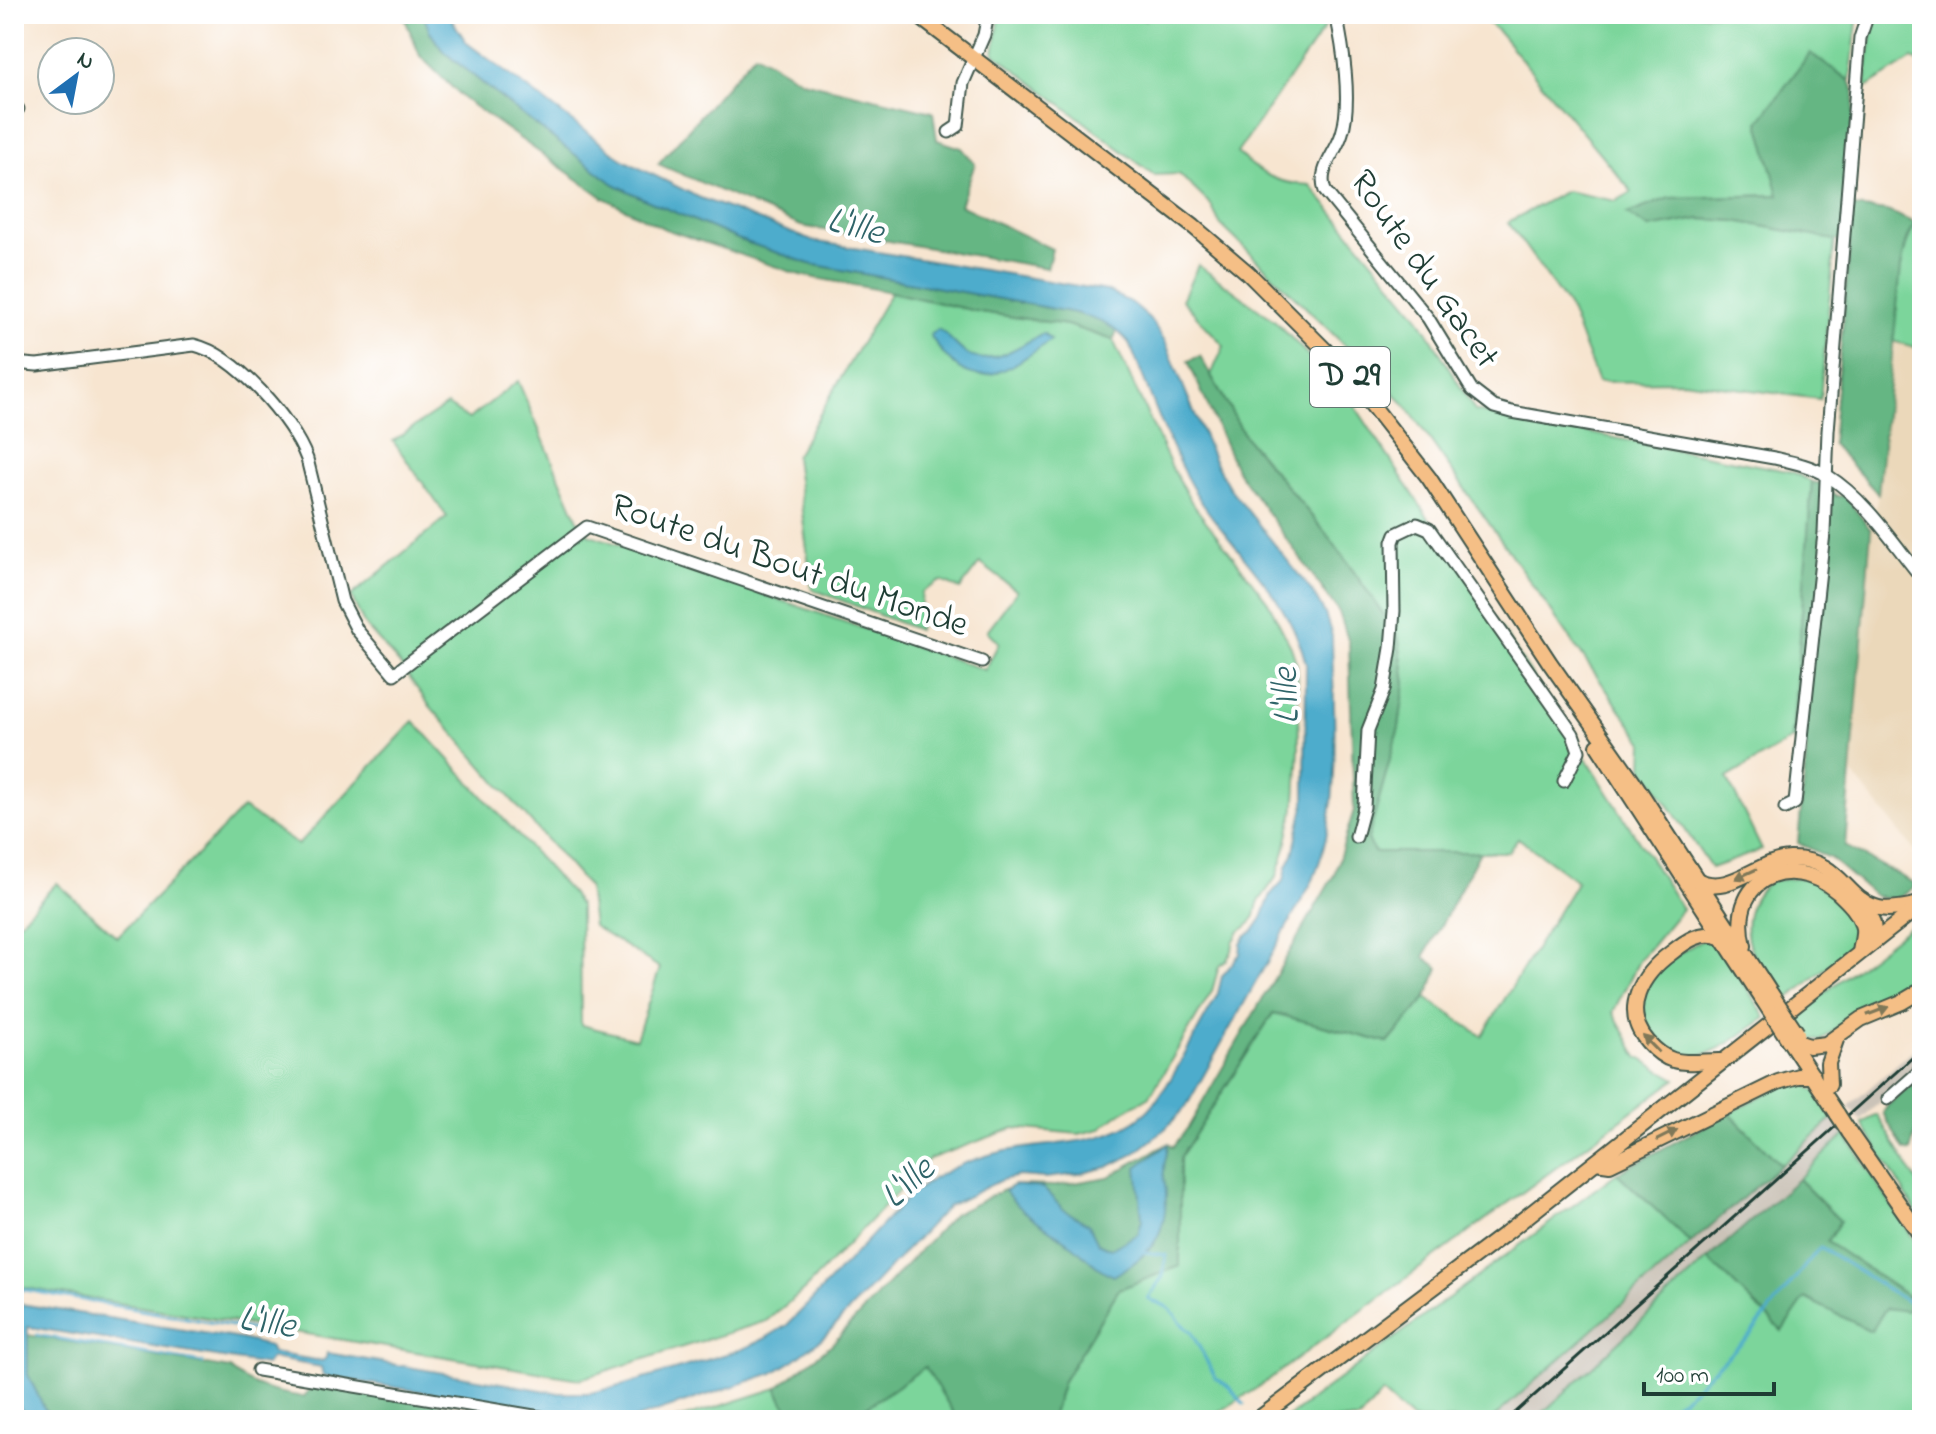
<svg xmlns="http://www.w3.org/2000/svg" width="1936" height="1434" font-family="'Indie Flower',sans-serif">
  <rect width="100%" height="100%" fill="#fff"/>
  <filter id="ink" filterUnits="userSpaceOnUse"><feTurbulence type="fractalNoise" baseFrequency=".0125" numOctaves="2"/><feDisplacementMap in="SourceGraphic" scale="16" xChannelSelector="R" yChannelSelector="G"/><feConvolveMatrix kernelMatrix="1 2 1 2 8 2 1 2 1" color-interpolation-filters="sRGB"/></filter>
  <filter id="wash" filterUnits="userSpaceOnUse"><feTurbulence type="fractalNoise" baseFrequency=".006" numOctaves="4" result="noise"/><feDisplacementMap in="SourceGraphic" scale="32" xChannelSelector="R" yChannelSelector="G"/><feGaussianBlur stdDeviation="1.8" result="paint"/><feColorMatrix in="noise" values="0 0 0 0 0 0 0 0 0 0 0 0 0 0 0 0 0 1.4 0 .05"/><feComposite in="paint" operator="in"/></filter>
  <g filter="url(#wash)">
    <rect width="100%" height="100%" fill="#f7e5d0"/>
    <polygon fill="#ebd8ba" points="1892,341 1922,349 1922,859 1851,772 1871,530 1878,494"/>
    <g fill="#cbc3b8">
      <polygon points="1922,1042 1922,1065 1860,1120 1849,1106"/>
      <polygon points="1834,1118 1845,1134 1535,1420 1491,1420"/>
    </g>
    <g fill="#7cd59b" stroke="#4e8968" stroke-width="2">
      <path d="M1000 14H1129L1145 20 1149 14H1327L1329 21 1237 153C1261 174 1277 184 1310 185L1417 314 1475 411 1793 472 1812 482 1792 739 1727 778 1762 850 1711 868 1643 767 1644 743 1404 403 1220 224 1211 205 1179 174 1154 175 994 53Z"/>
      <polygon points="1477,14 1858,14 1850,81 1810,53 1780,195 1669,198 1649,228 1699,219 1735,221 1835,239 1820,399 1682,381 1598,382 1569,308 1508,222 1566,191 1616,201 1632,192 1498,31"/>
      <polygon points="1880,14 1922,14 1922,63 1912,59 1865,89 1873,26"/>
      <path d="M1915 223 1922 228V349L1892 341C1897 301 1897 260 1915 223Z"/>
      <polygon points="1198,265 1275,321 1351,400 1579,747 1682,909 1639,961 1613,1012 1638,1057 1676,1079 1260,1386 1207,1420 1051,1420 1063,1381 1119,1289 1180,1266 1180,1158 1274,1012 1388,1043 1426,998 1482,1036 1577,881 1518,838 1508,852 1374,852 1367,839 1399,727 1405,683 1398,635 1330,538 1246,438 1211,375 1224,346 1182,300"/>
      <polygon points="891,292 980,312 1067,325 1113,340 1173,470 1192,503 1268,602 1291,647 1297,665 1299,748 1296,800 1285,851 1277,876 1258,903 1255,916 1248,926 1239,932 1233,942 1232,951 1226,961 1219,966 1212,991 1150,1096 1116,1116 1100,1129 1079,1134 1014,1128 929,1159 805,1289 766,1321 580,1379 14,1286 14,927 57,883 117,937 243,808 298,845 414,721 572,894 580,906 581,1025 636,1039 660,968 593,926 588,887 429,705 398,662 364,624 351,596 447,517 393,441 447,405 469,419 518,381 578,520 588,534 985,670 999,643 987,631 1017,591 980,563 960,589 941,581 922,592 918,630 812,589 795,457"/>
      <path d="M1807 877 1844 904 1860 931 1855 944 1783 1003C1763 973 1733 938 1753 901 1756 895 1763 886 1770 882 1779 878 1797 879 1807 877Z"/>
      <path d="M1922 917V982C1905 1000 1878 1001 1858 1013 1844 1020 1834 1031 1821 1041L1803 1037 1792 1018Z"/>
      <path d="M1703 940 1719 944 1766 1018C1748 1029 1729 1046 1708 1053 1673 1066 1627 1030 1644 992 1655 969 1681 950 1703 940Z"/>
      <polygon points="1798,1080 1814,1090 1834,1118 1781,1165 1729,1113 1780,1086"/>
      <polygon points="1877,1115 1922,1190 1922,1222 1862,1123"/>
      <polygon points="1845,1134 1922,1252 1922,1420 1535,1420 1708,1259 1782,1331 1805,1298 1871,1331 1886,1308 1907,1310 1913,1299 1827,1242 1840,1221 1798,1179"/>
      <polygon points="1617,1173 1691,1243 1491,1420 1412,1420 1382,1393 1359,1420 1284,1420"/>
      <polygon points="925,1366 958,1420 848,1420"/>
      <polygon points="777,1388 792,1420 676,1420"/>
    </g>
    <g fill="#65b683" stroke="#427a5c" stroke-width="2">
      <polygon points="403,14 423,14 430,32 443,51 512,107 614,184 644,199 740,240 810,264 1075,313 1102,321 1118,329 1113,340 1067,325 980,312 891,292 800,275 665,229 604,198 464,99 420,56"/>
      <polygon points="755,53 802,81 933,112 937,140 962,148 975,164 960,205 1052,249 1047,268 801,226 658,164"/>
      <polygon points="1810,53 1850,81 1855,91 1846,206 1887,211 1915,223 1906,242 1901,267 1878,494 1832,444 1850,243 1735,221 1699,219 1649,228 1627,214 1669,198 1779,195 1759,122"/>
      <polygon points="1200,356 1246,438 1330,538 1398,635 1405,683 1399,727 1368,839 1374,852 1480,852 1424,957 1439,968 1426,998 1388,1043 1273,1013 1180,1158 1180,1266 1119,1289 1063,1381 1051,1420 958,1420 925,1367 848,1420 792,1420 777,1388 832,1344 954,1214 1014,1185 1056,1186 1108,1177 1169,1143 1173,1147 1189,1126 1334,875 1354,810 1349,643 1339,612 1236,469 1188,361"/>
      <polygon points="1812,482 1824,484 1835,496 1845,496 1871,530 1845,846 1917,885 1898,899 1875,896 1830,858 1798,843 1807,747 1792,739"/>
      <polygon points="1912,1084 1922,1099 1922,1129 1916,1131 1910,1152 1904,1150 1883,1113 1888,1105"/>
      <polygon points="1729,1113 1781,1165 1691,1243 1617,1173"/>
      <polygon points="1798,1179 1840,1221 1827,1242 1913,1300 1906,1311 1886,1308 1871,1331 1805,1298 1782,1331 1708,1259"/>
      <path d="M28 1335 230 1369C250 1388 278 1393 304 1397L315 1382 486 1411 482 1420H50L28 1375Z"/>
    </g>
    <g fill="#4daccc" stroke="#367480" stroke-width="2">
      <path d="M423 14H448L467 43 625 161 698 197 813 241 1107 291 1130 302 1149 318 1165 341 1213 459 1229 487 1314 594 1325 614 1332 636C1333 717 1344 804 1313 880L1186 1107 1164 1130 1134 1154 1108 1167 1079 1174 1045 1178 1019 1176 1001 1180 948 1206 825 1336 794 1360 773 1373 632 1420H592L515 1408 517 1420H492L498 1411 495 1403 323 1376 321 1367 271 1358 266 1365 28 1327V1375L50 1420H27L14 1396V1303L241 1339 269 1346 272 1353 322 1361 326 1358 327 1353 559 1393H590L621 1386 743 1349 764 1339 787 1325 809 1303 908 1197C942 1168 980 1154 1024 1148 1067 1142 1110 1143 1145 1113 1165 1096 1195 1034 1210 1009L1218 993 1222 976 1240 954 1241 944 1245 937 1253 931 1262 918 1271 894 1284 880 1287 866 1293 854 1305 802 1306 664C1291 599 1236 554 1200 500 1169 452 1152 395 1129 343 1113 324 1097 320 1075 313L810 264 740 240 644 199 614 184 512 107 443 51 430 32Z"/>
      <path d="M938 329C950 336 956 347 967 354 989 369 1023 344 1043 333L1051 340C1000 376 970 399 930 335Z"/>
      <path d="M1168 1144C1168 1153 1164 1161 1164 1170 1163 1178 1166 1187 1166 1195 1166 1239 1149 1255 1114 1276 1097 1270 1087 1257 1073 1246 1050 1228 1022 1215 1005 1191L1014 1185 1043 1188 1063 1209 1089 1225 1098 1243 1111 1249 1138 1234 1142 1219 1137 1167Z"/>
    </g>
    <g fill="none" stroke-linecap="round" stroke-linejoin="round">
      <g stroke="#4daccc" stroke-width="3">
        <path d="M1144 1252 1166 1255 1163 1276 1148 1299C1155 1304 1161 1302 1167 1307 1177 1313 1180 1326 1191 1332L1216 1378 1228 1386 1244 1404"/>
        <polyline points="14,1288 278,1334"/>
        <polyline points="37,1335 203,1363"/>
        <polyline points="1650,1420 1686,1396 1751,1334 1820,1247 1919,1309 1922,1306"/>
      </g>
    </g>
  </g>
  <g filter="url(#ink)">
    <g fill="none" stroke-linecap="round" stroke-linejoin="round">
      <g stroke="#3f564b" stroke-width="15">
        <g id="minor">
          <path d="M1336 14C1343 46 1352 102 1342 133 1336 154 1317 169 1325 191L1428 318 1472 390 1494 407 1512 412 1774 458C1792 462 1812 466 1828 476 1866 500 1894 544 1922 578"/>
          <polyline points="14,110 18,109"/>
          <polyline points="949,132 958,126 963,83 984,35 988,14"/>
          <path d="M14 363 37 365 194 345C236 355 292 419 307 459L342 601 357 630 394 674 587 527 982 662"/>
          <polyline points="1785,808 1795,803 1824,533 1828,431 1860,38 1868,14"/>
          <polyline points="1356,837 1364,807 1368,730 1384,690 1391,648 1394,611 1393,542 1396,534 1417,524 1429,529 1573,734 1579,751 1564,781"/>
          <polyline points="1888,1099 1922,1069"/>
          <polyline points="258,1370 558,1420"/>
        </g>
      </g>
      <g stroke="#3f564b" stroke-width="18">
        <g id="major">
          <polyline points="916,14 1194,227 1248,273 1343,368 1429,478 1550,663 1633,781 1771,994"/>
          <polyline points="1598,746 1763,1000"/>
          <path d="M1697 880C1729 897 1758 860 1790 859 1841 858 1845 901 1879 908 1892 911 1908 906 1922 904"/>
          <polyline points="1863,901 1873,923 1875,941"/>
          <path d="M1721 937C1701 930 1686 941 1671 953 1642 974 1620 1010 1648 1042 1655 1050 1663 1057 1673 1060 1690 1065 1706 1060 1723 1061"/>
          <path d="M1744 946C1726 872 1800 849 1847 901 1854 908 1861 918 1863 928 1864 936 1861 944 1860 952"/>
          <polyline points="1788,1039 1809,1046 1826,1044 1861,1019 1902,1002 1922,990"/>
          <polyline points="1788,1039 1838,1115"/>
          <polyline points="1829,1085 1828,1063 1837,1037"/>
          <polyline points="1849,1132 1922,1237"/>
          <polyline points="1596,1162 1610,1164 1778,1082 1798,1076 1813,1076"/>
          <polyline points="1257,1420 1506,1233 1922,904"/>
        </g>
      </g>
      <use href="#minor" stroke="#fff" stroke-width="11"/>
      <use href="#major" stroke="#f5bf86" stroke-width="14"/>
      <polyline stroke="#1f3d34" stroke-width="3" points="1507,1420 1922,1049"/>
      <g stroke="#3f564b" stroke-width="18" stroke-linecap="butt">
        <g id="major-bridge">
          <polyline points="1771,994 1797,1033"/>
          <polyline points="1763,1000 1788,1039"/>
          <polyline points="1838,1115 1849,1132"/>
        </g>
      </g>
      <use href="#major-bridge" stroke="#f5bf86" stroke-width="14"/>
    </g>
    <defs><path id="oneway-solid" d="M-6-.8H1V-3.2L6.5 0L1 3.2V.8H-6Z" transform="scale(2)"/></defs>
    <g fill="#7f7859">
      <use href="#oneway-solid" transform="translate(1746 874) rotate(155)"/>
      <use href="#oneway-solid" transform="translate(1878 1011) rotate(-21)"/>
      <use href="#oneway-solid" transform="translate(1651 1044) rotate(-134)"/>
      <use href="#oneway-solid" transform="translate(1667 1135) rotate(-27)"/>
    </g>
  </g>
  <g text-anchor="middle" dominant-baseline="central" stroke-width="8" stroke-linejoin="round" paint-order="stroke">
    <rect fill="#fff" stroke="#627771" stroke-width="2" x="1310" y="347" width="80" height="60" rx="6"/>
    <g font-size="34" font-weight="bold" fill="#1f3d34">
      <text x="1350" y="377">D 29</text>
    </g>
    <g font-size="36" fill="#1f3d34" stroke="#fff">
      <text transform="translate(1423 270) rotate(55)">Route du Gacet</text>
      <text transform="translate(789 567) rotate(19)">Route du Bout du Monde</text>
    </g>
    <g font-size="38" font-style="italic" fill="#2f6469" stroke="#fff">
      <text transform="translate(855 228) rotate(15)">L'Ille</text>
      <text transform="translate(1288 696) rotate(-92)">L'Ille</text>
      <text transform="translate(909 1184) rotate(-42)">L'Ille</text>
      <text transform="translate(267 1324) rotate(9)">L'Ille</text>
    </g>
  </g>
  <rect width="1936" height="1434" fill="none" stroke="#fff" stroke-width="48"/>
  <g transform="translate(76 76) rotate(32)"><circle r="38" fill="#ffffff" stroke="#a5b1ae" stroke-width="2"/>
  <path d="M0-6L14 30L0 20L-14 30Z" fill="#1f6fb2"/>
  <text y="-12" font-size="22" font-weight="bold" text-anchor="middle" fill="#1f3d34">N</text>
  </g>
  <path d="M1644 1382v12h130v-12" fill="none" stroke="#1f3d34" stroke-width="4"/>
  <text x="1656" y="1382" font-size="24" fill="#1f3d34" stroke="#ffffff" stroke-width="6" paint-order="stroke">100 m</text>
</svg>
